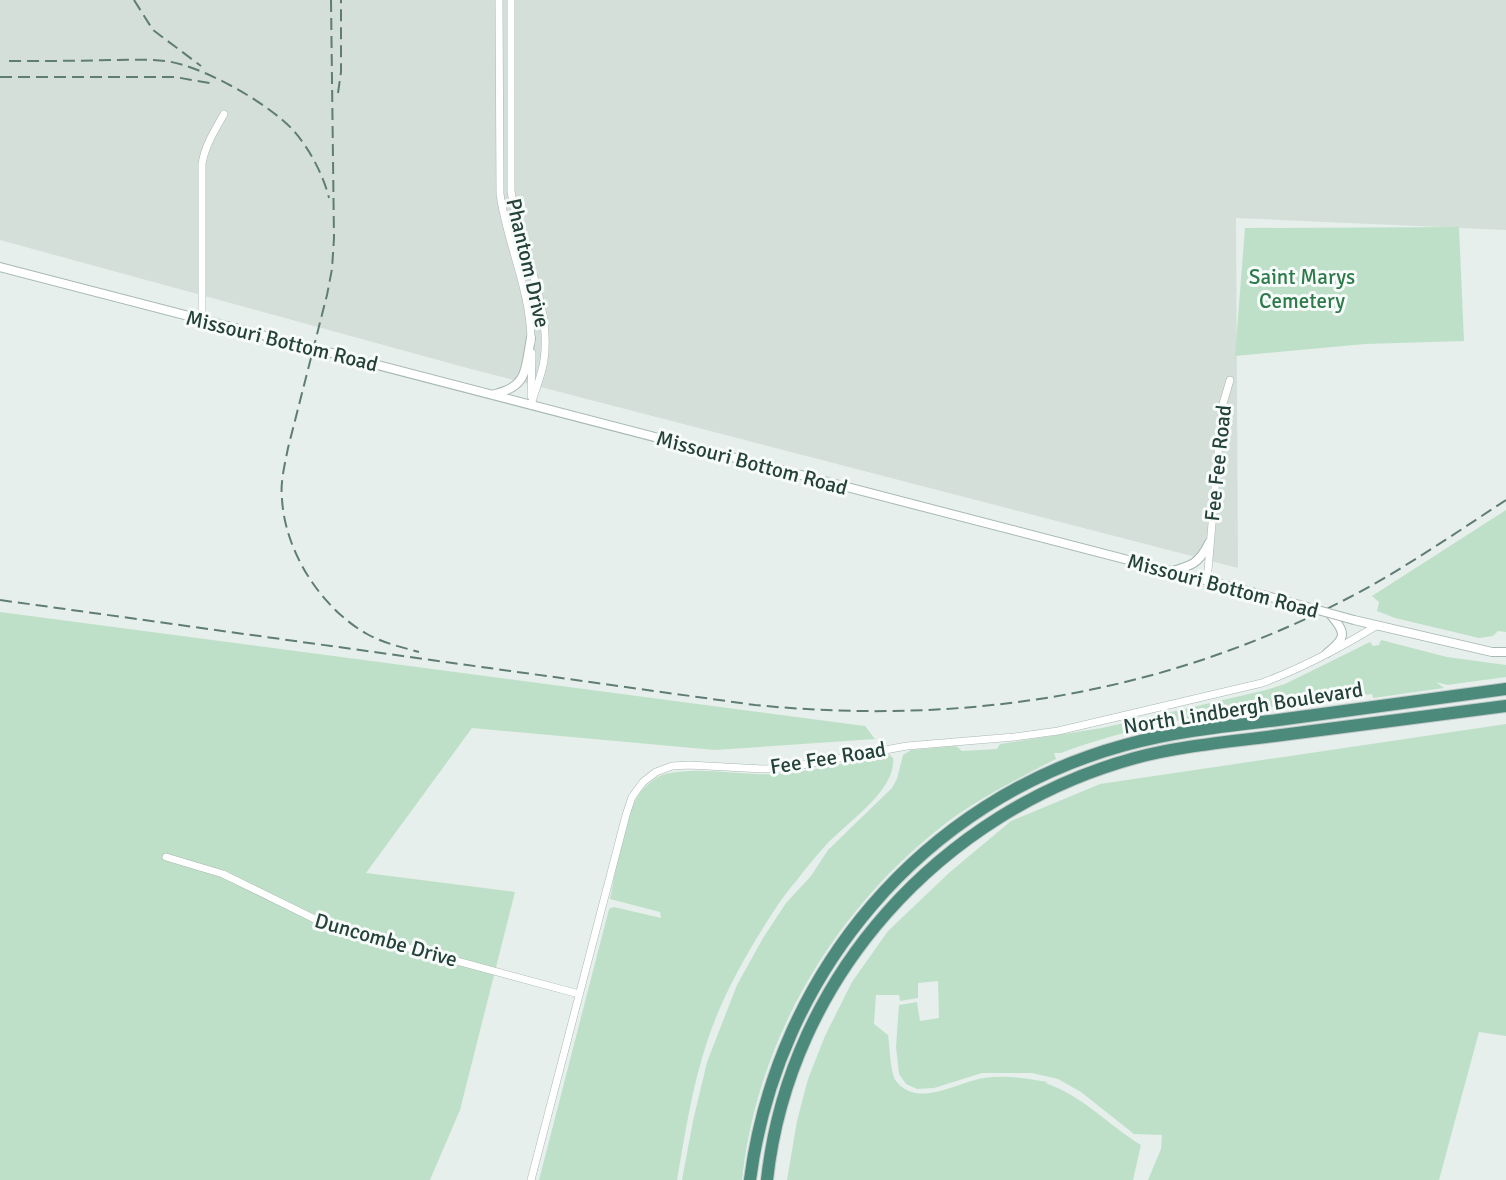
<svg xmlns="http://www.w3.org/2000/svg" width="1506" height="1180" font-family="Signika,sans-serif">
  <rect width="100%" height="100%" fill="#e6efeb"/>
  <polygon fill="#d4dfda" points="0,0 1506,0 1506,230 1236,218 1238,568 471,369 0,240"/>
  <g fill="#bfe0c8">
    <polygon points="1459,227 1464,341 1365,344 1235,356 1245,228"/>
    <polygon points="1506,510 1506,632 1498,631 1493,636 1479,638 1395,618 1377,611 1379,602 1372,596"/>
    <polygon points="0,612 865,726 875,739 715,750 472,728 366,873 515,892 460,1110 430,1180 0,1180"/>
    <path d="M1381 640 1447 657 1506 665V677L1447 685 1436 682 1444 688 1373 698 1372 694C1268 708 1160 715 1061 753H1054L1056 759C1019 778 983 796 950 820 836 906 757 1038 742 1180H682L693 1121 707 1062 737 985 763 938 786 903 811 876 828 850 892 788 897 779 903 755 911 750 956 746 962 751 997 749 1000 744 1102 728 1266 690 1285 684 1370 642 1373 646 1379 645Z"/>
    <path d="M1506 724V1036L1479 1032 1439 1180H1148L1161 1149 1162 1135 1134 1134 1081 1092 1058 1079 1032 1073H982L934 1088 917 1089 906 1084 899 1074 896 1047 899 1005 917 1002 920 1021 939 1018 938 981 918 983V998L900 1001 899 995H876L874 1024 888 1035C890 1047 890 1072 896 1081 918 1109 957 1082 984 1078 1005 1075 1027 1078 1048 1082L1045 1083C1082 1095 1108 1125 1141 1145L1133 1180H787L797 1121 808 1079 825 1036 852 982 888 931 950 872 1011 821 1100 784Z"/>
    <path d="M889 754 893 758C897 790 846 823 826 845 816 856 806 868 797 880 782 897 770 917 758 936 738 969 719 1005 707 1042 692 1087 685 1134 677 1180H539L609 909 614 907 661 918 660 912 610 899C617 867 622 814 643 789 649 783 657 776 665 774 701 766 740 776 776 774 814 772 851 760 889 754Z"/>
  </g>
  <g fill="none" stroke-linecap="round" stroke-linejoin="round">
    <g stroke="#a8b8b2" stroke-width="8">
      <g id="minor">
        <path d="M499 0 500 194C507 244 531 291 531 342"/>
        <path d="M511 0V191C519 246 552 304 544 360 542 375 535 390 531 405"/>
        <path d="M202 320V164C205 145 215 130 224 114"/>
        <polyline points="531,396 532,353"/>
        <polyline points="1207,582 1222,407 1230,380"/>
        <polyline points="166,857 223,874 331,927 579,994"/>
        <path d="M531 1180 626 815 632 797 643 782 656 772 672 766 689 765 763 769 785 768 907 746 1014 737 1058 731 1262 683C1302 668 1340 648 1376 626"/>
      </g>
    </g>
    <g stroke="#a8b8b2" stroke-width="10">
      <g id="tertiary">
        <polyline points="0,267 1278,599"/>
        <path d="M495 394C529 386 525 368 531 338"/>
        <path d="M1169 572C1191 566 1199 564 1209 543"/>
        <polyline points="1354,620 1492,652 1506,652"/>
        <path d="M1327 653C1347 637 1346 633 1330 614"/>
      </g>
    </g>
    <g stroke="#c2cac8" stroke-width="14">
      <g id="trunk">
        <path d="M750 1180C777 973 923 800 1125 745 1175 731 1227 726 1278 720 1354 709 1430 699 1506 689"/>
        <path d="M767 1180C789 978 941 811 1135 758 1180 746 1228 742 1274 736 1351 726 1429 716 1506 706"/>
      </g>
    </g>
    <use href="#minor" stroke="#fff" stroke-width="7"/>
    <use href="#tertiary" stroke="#fff" stroke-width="8"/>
    <use href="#trunk" stroke="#4c8a7c" stroke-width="12"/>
    <g stroke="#5f7d75" stroke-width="2" stroke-dasharray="12 6" stroke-linecap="butt">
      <polyline points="134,0 153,30 201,66"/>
      <path d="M331 0 334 238 332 269 327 295 288 448C285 464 280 482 282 499 285 552 321 608 367 634 383 643 401 647 419 652"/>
      <path d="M9 61C43 61 76 61 110 60 128 60 147 59 165 61 201 65 268 103 293 130 309 148 323 174 329 198"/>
      <polyline points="0,77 175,77 215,84"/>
      <polyline points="338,93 341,72 341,0"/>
      <path d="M0 600 755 705C967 726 1167 694 1356 594 1408 566 1457 532 1506 500"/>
    </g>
    <g stroke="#a8b8b2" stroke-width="10" stroke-linecap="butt">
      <polyline id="tertiary-bridge" points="1278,599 1354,620"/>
    </g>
    <use href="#tertiary-bridge" stroke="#fff" stroke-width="8"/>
  </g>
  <g text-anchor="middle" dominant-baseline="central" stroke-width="6" stroke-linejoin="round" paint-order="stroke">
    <g font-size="21" fill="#24423a" stroke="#f7fbf9">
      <text transform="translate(528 263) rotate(77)">Phantom Drive</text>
      <text transform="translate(282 341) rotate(14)">Missouri Bottom Road</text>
      <text transform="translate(752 463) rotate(15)">Missouri Bottom Road</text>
      <text transform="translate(1218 463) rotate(-84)">Fee Fee Road</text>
      <text transform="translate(1223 586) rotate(15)">Missouri Bottom Road</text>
      <text transform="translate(1243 708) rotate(-9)">North Lindbergh Boulevard</text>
      <text transform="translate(828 758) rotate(-9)">Fee Fee Road</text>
      <text transform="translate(386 940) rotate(16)">Duncombe Drive</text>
    </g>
    <g font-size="21" fill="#2d7a4b" stroke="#f7fbf9">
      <text x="1302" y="277">Saint Marys<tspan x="1302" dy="24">Cemetery</tspan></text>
    </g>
  </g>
</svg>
